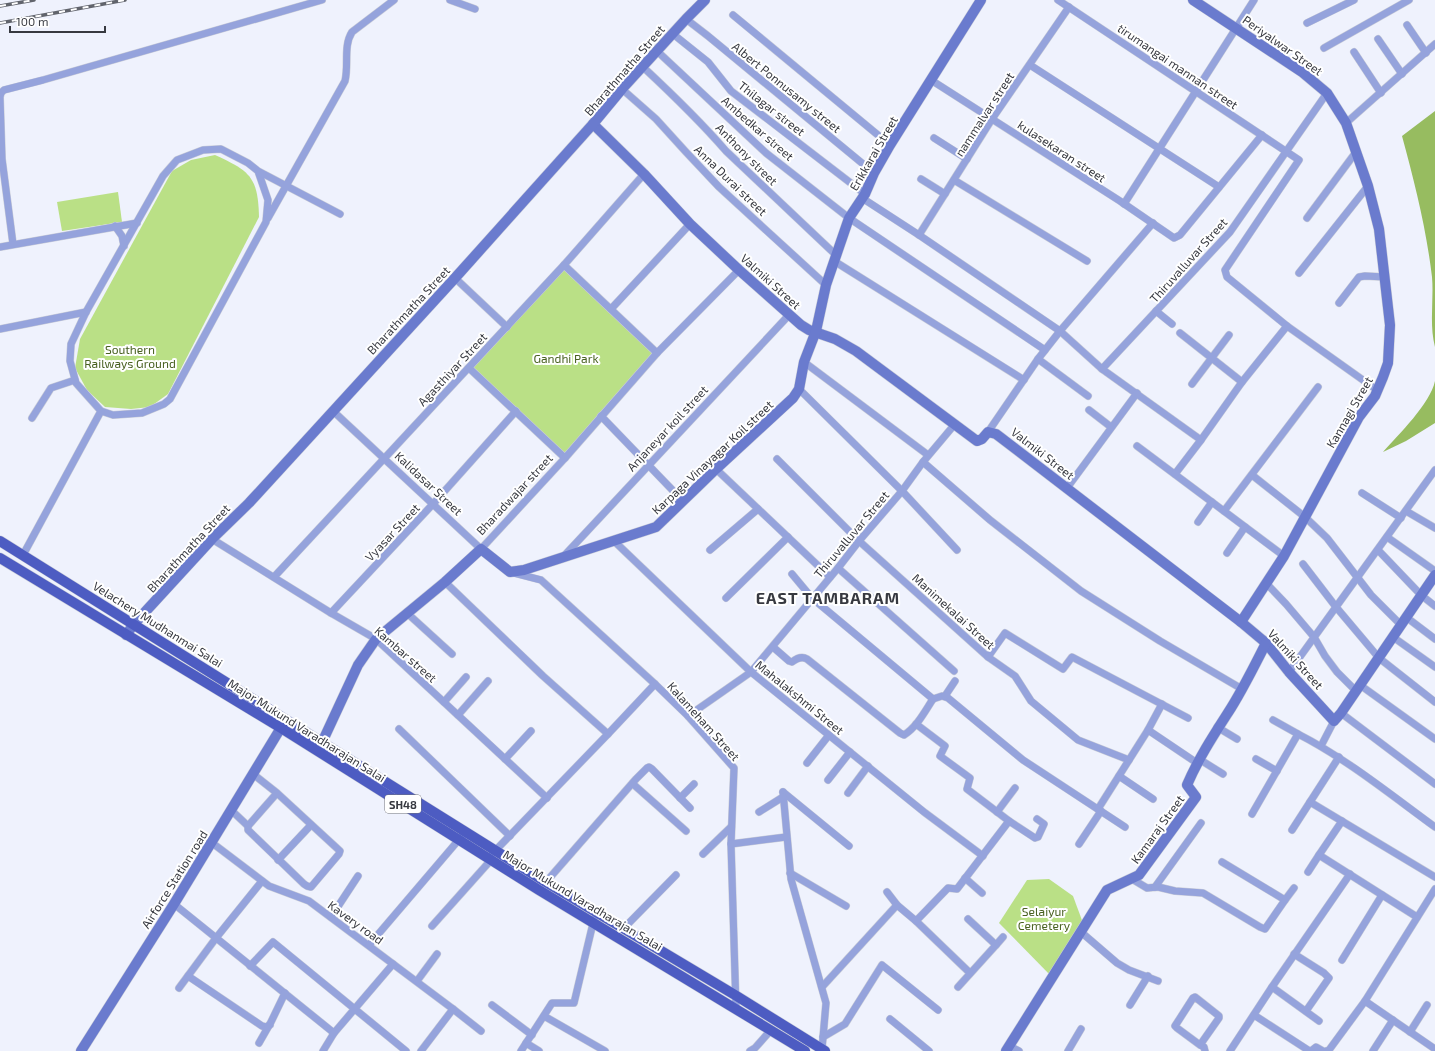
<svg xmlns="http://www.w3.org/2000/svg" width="1435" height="1051" font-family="'Exo 2',sans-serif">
  <rect width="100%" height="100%" fill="#eff2fd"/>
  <g fill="#bae086">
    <path d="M215 155C250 171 258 177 259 217L168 394 150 407 131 409 105 407 87 390 75 368 80 339 172 171 191 160Z"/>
    <polygon points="118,192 122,222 62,231 57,202"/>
    <polygon points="562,268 656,352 565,458 469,368"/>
    <polygon points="1049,879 1073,896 1083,923 1051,976 999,923 1027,880"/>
  </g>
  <g fill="#97bc60">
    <path d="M1435 111V347C1429 324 1434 300 1432 277 1426 227 1415 184 1402 136Z"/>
    <path d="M1435 381V423L1406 441 1383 452C1399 434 1430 404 1435 381Z"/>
  </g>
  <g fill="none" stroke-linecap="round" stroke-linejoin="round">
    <g stroke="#cacdd7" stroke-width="8">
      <g id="street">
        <polyline points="450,0 475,9"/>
        <polyline points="1058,0 1299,160 1225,270 1227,277 1287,326 1377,390"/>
        <polyline points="733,15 890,145"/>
        <polyline points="686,19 708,36 874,173"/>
        <polyline points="1307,23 1354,0"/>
        <polyline points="1407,25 1426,53"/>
        <polyline points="673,34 708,62 731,91 865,194"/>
        <polyline points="1378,39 1402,74"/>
        <polyline points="1324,48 1409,0"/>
        <polyline points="657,51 766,153 849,218 1045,350"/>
        <polyline points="1354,52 1381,93"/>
        <polyline points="1030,65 1219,187"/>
        <path d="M643 67C672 94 700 121 726 151L837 256"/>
        <polyline points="931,80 1120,201 1174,238 1180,235 1262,135"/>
        <polyline points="622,89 656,119 686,152 719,187 826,285"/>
        <polyline points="1346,123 1435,44"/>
        <polyline points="934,138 967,159"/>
        <polyline points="258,171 268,200 266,222 170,399 164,404 142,413 113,415 101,411 76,383 70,361 71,344 86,312 163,176 177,160 203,150 221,149 248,163 258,171 340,214"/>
        <polyline points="921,179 945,194"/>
        <polyline points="954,180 1087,261"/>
        <polyline points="862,198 919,235 1060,331 1102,369 1230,232 1327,93"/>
        <polyline points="1124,204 1254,0"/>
        <path d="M268 218 345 81C349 65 343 46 352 32L394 0"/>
        <polyline points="1307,218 1356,152"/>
        <polyline points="115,226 122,236 124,246"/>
        <polyline points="919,235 992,119 1069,7"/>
        <polyline points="13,244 2,159 0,97 1,93 4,90 43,80 322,0"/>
        <polyline points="0,247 137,223"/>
        <polyline points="834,261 1024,380"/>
        <polyline points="564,265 657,353"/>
        <polyline points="1299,273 1368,186"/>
        <polyline points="455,278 507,327"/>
        <polyline points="1339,303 1359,277 1365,276 1385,277"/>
        <polyline points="611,309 690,224"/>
        <polyline points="1156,311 1172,324"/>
        <polyline points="0,329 86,312"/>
        <polyline points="1180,333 1242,382"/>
        <polyline points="1038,359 1088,396"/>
        <polyline points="804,362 928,455"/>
        <polyline points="469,368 565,458"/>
        <polyline points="1102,369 1201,440"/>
        <polyline points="1192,384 1229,335"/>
        <polyline points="799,389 902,491 957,550"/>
        <polyline points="1089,410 1111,427"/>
        <polyline points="333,411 481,549 565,458 657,353 739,270"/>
        <polyline points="601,416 683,501"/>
        <polyline points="32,418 51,388 75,380"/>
        <polyline points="988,432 1038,359 1060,331 1153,223"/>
        <polyline points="1137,446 1284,556"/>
        <polyline points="777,459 859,541 988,657 1015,676 1031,701 1078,740 1129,760"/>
        <polyline points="923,462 990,520 1081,591 1160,641 1242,689"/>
        <polyline points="716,469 830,577"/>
        <polyline points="1175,474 1201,440 1242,382 1287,326"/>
        <polyline points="1252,475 1305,517 1327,538 1371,595 1401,625"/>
        <polyline points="1067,488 1137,393"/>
        <polyline points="1362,493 1401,518"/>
        <polyline points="1224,511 1318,387"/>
        <polyline points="1406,511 1435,528"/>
        <polyline points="1198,522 1212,502"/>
        <polyline points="1387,537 1435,571"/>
        <polyline points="212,539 331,613 376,639 547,798"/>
        <polyline points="614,541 751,672 924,812 983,856"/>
        <polyline points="710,550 758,509"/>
        <polyline points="1378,550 1421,595 1435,606"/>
        <polyline points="1227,553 1245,527"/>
        <polyline points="23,555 101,411"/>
        <polyline points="563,557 789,315"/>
        <polyline points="1303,564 1336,607 1379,658 1435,702"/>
        <polyline points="838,568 954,671"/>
        <polyline points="514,573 541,580 655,684 688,716 734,768 731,844 736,1008"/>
        <polyline points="792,574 812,598 933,699 942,696 948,698 1023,760 1125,827"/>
        <polyline points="274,577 564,265 644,174"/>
        <polyline points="445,582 543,676 608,734"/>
        <polyline points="1266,583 1286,604 1314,637 1325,656 1337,672 1356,691"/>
        <polyline points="726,598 788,537"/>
        <polyline points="331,613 433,504 516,411"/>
        <polyline points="407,613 452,654"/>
        <polyline points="1406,617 1435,639"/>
        <polyline points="1393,637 1435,667"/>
        <path d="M773 647 789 661 792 662C797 658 802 656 807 659L900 733 904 735C917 727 925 711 933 699"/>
        <polyline points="988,657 1005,633 1063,669 1072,657 1188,718"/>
        <polyline points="1289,672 1435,470"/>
        <polyline points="1360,685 1435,739"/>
        <polyline points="945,696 955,681"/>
        <polyline points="444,702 466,677"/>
        <polyline points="1341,713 1435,784"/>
        <polyline points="458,715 488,681"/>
        <polyline points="688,716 751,672 838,568 859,541 902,491 923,462 955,424"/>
        <polyline points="1273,720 1298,734"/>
        <polyline points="916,724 945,746 940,756 970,778 967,789 1009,821 1035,838 1038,837 1044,824 1037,819"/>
        <polyline points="1217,727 1237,739"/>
        <polyline points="399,729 510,836"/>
        <polyline points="1148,730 1162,704"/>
        <polyline points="1321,746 1334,721"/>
        <polyline points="505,759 531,731"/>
        <polyline points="1199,759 1223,774"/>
        <polyline points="1256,759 1277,771"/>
        <polyline points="807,763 829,735"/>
        <polyline points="253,774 277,793 340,851 339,854 311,887 307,886 304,884 248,830 248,826 277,793"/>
        <polyline points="1119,776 1153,799"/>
        <polyline points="828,780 850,752"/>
        <polyline points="633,784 686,831"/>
        <polyline points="783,792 791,879 826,1003 822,1049"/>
        <polyline points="783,792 849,846"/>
        <polyline points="848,793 868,766"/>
        <polyline points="680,798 694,784"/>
        <polyline points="1310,802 1435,877"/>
        <polyline points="1098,809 1148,730 1197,763"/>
        <polyline points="231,810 248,826"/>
        <polyline points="759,812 783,797"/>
        <polyline points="997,812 1015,788"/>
        <path d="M1252 814 1298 734C1347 759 1391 795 1435 827"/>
        <polyline points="1342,821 1319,855 1417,917"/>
        <polyline points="1292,830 1339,757"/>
        <polyline points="211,842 269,886 309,901 453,1009 481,1031"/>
        <polyline points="731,844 786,837"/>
        <polyline points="1079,844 1101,811"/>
        <polyline points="492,854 608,734 655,684"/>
        <polyline points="703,854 731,827"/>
        <polyline points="278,860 311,825"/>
        <polyline points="1308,872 1319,855"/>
        <polyline points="790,873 846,906"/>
        <polyline points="965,878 982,893"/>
        <polyline points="1132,879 1147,888 1158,887 1175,891 1203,893 1260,927 1265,929 1285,900 1222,862"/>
        <polyline points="546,882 636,779 647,768 649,767 652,769 690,808"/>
        <polyline points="1155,887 1201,823"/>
        <polyline points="1435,889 1365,1001 1435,1049"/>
        <polyline points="887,892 897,905 916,921 970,973"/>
        <polyline points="1285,900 1294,888"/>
        <polyline points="174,904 334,1033"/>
        <polyline points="331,917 358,876"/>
        <polyline points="916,921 948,888 957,889 1009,821"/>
        <polyline points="432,926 491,860"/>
        <polyline points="624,928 676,875"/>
        <polyline points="1081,932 1117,963 1129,970 1158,981"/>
        <polyline points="369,945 462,836"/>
        <polyline points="996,945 1003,937"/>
        <polyline points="1294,954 1324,973 1329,978 1306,1011"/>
        <polyline points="1342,960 1382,895"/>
        <polyline points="250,966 273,942 406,1051"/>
        <polyline points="188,976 262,1026 266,1027 270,1025"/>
        <polyline points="417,981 437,954"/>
        <polyline points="822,987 897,905"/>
        <polyline points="958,987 996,945 968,919"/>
        <polyline points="1272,987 1319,1021"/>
        <polyline points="179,988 216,938 262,881"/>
        <polyline points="492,1005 532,1035"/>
        <polyline points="1130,1005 1148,976"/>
        <polyline points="1254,1015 1308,1050 1311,1051 1316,1047 1323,1051"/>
        <polyline points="544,1016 605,1051"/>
        <polyline points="890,1019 929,1051"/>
        <polyline points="1410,1032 1427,1005"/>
        <polyline points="823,1037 845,1024 882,965 938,1010"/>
        <polyline points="259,1043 271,1022 285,993"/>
        <polyline points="526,1043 539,1051"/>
        <polyline points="1200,1045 1219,1018 1219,1016 1195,997 1193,998 1175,1026 1177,1028 1200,1045 1204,1047 1205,1051"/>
        <polyline points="1009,1046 1019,1051"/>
        <polyline points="323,1051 334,1033 393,964"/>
        <polyline points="421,1051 453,1009"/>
        <polyline points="521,1051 552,1003 574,1003 594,919"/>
        <polyline points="750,1051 755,1048 771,1030"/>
        <polyline points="1068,1051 1081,1029"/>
        <polyline points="1230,1051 1272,987 1350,874"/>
        <polyline points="1326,1051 1329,1050 1365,1001"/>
        <polyline points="1373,1051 1393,1020"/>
      </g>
    </g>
    <g stroke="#cacdd7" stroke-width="11">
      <g id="secondary">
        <polyline points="1193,0 1302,72 1327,93 1346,123 1368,186 1379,229 1390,325 1388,363 1383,377 1375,396 1359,417 1284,556 1241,622"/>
        <polyline points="593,124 644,174 690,224 739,270 801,325 809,330 835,339 856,351 977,441 982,439 988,432 996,434 1000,437 1241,622 1266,643 1289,672 1334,721 1341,713 1435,575"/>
        <polyline points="126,635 134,624 212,539 249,503 455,278 593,124 622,89 686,19 705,0"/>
        <polyline points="319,749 358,665 376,639 445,582 481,549 510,572 524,570 656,527 716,469 793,398 799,389 804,362 816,331 826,285 849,218 865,194 874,173 890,145 981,0"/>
        <polyline points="81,1051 174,904 285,721"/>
        <path d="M1006 1051 1107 890 1139 875 1196 797 1187 785C1199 757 1215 733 1231 708 1244 687 1255 665 1266 643"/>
      </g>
    </g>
    <g stroke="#cacdd7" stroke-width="11">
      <g id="primary">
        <polyline points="0,541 544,881 735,995 825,1051"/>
        <polyline points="0,558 281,728 539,890 805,1051"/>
      </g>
    </g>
    <use href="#street" stroke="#95a3dc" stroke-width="7"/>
    <use href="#secondary" stroke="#6a7bce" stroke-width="10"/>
    <use href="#primary" stroke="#4d5cc2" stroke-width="10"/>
    <g stroke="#61646c" stroke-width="3.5">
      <g id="rail">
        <polyline points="0,6 34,0"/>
        <polyline points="0,23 125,0"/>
      </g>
    </g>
    <use href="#rail" stroke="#fff" stroke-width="2" stroke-dasharray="6" stroke-linecap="butt"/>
  </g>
  <g text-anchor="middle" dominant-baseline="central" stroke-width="4" stroke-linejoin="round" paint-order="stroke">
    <rect fill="#fff" stroke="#737479" stroke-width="1" x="385" y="795" width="36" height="18" rx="3"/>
    <g font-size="11" font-weight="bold" fill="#373940">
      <text x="403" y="804">SH48</text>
    </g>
    <g font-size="12" fill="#373940" stroke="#fff">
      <text transform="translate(1283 45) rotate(35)">Periyalwar Street</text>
      <text transform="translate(1178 66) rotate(34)">tirumangai mannan street</text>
      <text transform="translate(624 70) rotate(-49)">Bharathmatha Street</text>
      <text transform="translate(787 87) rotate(39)">Albert Ponnusamy street</text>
      <text transform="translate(772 108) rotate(38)">Thilagar street</text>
      <text transform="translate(984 114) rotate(-57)">nammalvar street</text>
      <text transform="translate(758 128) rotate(41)">Ambedkar street</text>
      <text transform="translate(1062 151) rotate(33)">kulasekaran street</text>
      <text transform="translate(873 153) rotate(-60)">Erikkarai Street</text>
      <text transform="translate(747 154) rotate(45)">Anthony street</text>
      <text transform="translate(731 180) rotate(44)">Anna Durai street</text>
      <text transform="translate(1188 260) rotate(-48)">Thiruvalluvar Street</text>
      <text transform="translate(771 281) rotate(42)">Valmiki Street</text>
      <text transform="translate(408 310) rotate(-47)">Bharathmatha Street</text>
      <text transform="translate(452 369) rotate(-47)">Agasthiyar Street</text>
      <text transform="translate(1349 412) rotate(-60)">Kannagi Street</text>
      <text transform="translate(667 428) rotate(-47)">Anjaneyar koil street</text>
      <text transform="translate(1043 453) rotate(38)">Valmiki Street</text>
      <text transform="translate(712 457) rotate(-43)">Karpaga Vinayagar Koil street</text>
      <text transform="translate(429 483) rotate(43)">Kalidasar Street</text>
      <text transform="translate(514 494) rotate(-47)">Bharadwajar street</text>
      <text transform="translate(392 532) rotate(-47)">Vyasar Street</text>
      <text transform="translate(851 534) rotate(-50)">Thiruvalluvar Street</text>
      <text transform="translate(188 548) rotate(-47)">Bharathmatha Street</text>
      <text transform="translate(954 611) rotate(42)">Manimekalai Street</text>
      <text transform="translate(158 624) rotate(32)">Velachery Mudhanmai Salai</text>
      <text transform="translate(406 654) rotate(41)">Kambar street</text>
      <text transform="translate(1296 659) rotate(48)">Valmiki Street</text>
      <text transform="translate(800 697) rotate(39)">Mahalakshmi Street</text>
      <text transform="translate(704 721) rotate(48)">Kalameham Street</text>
      <text transform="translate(307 730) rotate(32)">Major Mukund Varadharajan Salai</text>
      <text transform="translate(1157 829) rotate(-54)">Kamaraj Street</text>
      <text transform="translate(174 879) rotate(-58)">Airforce Station road</text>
      <text transform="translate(583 900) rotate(31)">Major Mukund Varadharajan Salai</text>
      <text transform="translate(356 922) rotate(36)">Kavery road</text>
    </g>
    <g font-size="12" fill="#486020" stroke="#fff">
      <text x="130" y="349">Southern<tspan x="130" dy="14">Railways Ground</tspan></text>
      <text x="566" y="358">Gandhi Park</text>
      <text x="1044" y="911">Selaiyur<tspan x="1044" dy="14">Cemetery</tspan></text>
    </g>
    <g font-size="16" font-weight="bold" letter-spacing="1" fill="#373940" stroke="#fff">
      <text x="828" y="597">EAST TAMBARAM</text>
    </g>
  </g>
  <path d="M10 26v6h95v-6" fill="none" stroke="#373940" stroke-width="2"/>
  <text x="16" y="26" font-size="12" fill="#373940" stroke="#ffffff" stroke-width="3" paint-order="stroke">100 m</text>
</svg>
